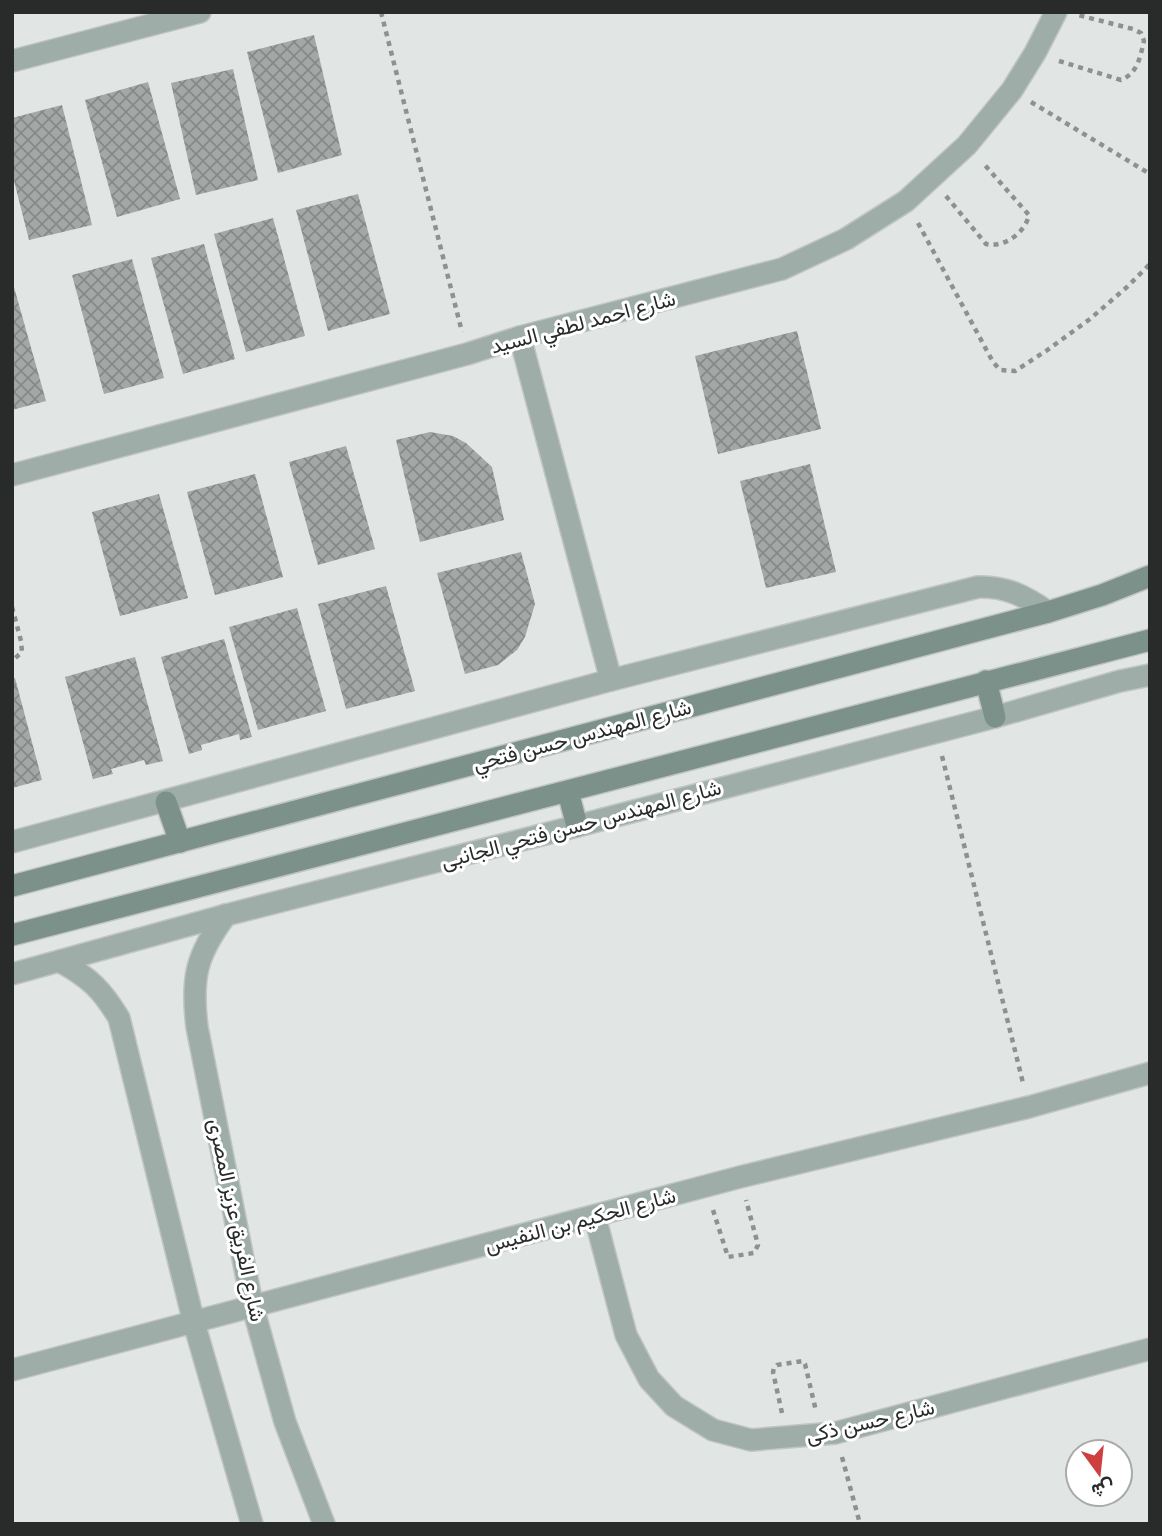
<svg xmlns="http://www.w3.org/2000/svg" width="1162" height="1536" font-family="Cabin,Vazirmatn,sans-serif">
  <defs>
    <pattern id="building-cross-hatch" width="8" height="8" patternUnits="userSpaceOnUse" patternTransform="scale(1.75)"><rect width="8" height="8" fill="#a3a8a6"/><path d="M0 0l8 8M0 8l8-8" fill="none" stroke="#858987"/></pattern>
  </defs>
  <rect width="100%" height="100%" fill="#e1e6e4"/>
  <g fill="url(#building-cross-hatch)">
    <polygon points="314,35 342,155 278,173 247,52"/>
    <polygon points="233,69 258,180 196,195 171,83"/>
    <polygon points="148,82 180,199 117,217 85,100"/>
    <polygon points="62,105 92,225 29,240 12,173 12,118"/>
    <polygon points="358,194 390,314 328,331 296,210"/>
    <polygon points="273,218 305,336 246,352 214,234"/>
    <polygon points="204,244 235,359 183,374 151,258"/>
    <polygon points="132,259 164,378 104,394 72,275"/>
    <polygon points="12,280 46,401 12,410"/>
    <polygon points="797,331 821,429 718,454 695,356"/>
    <polygon points="430,432 453,436 466,443 492,467 504,520 420,542 396,440"/>
    <polygon points="346,446 375,549 318,565 289,462"/>
    <polygon points="810,464 836,572 766,588 740,481"/>
    <polygon points="255,474 283,577 215,595 187,492"/>
    <polygon points="159,494 188,598 120,616 92,512"/>
    <polygon points="521,552 535,604 525,637 517,650 498,665 465,674 437,573"/>
    <polygon points="386,586 415,691 346,709 318,604"/>
    <polygon points="297,608 326,711 258,730 229,627"/>
    <polygon points="224,639 252,737 240,740 239,734 201,745 202,750 189,754 161,657"/>
    <polygon points="135,657 163,761 146,765 144,760 111,769 113,774 93,779 65,677"/>
    <polygon points="15,678 42,780 12,788 12,679"/>
  </g>
  <g fill="none" stroke-linecap="round" stroke-linejoin="round">
    <g stroke="#c0c4c3" stroke-width="24">
      <g id="minor">
        <polyline points="12,61 200,12"/>
        <polyline points="520,337 611,680"/>
        <polyline points="12,475 467,354 520,337 782,269 846,239 906,201 967,145 1012,90 1035,53 1056,12"/>
        <polyline points="595,1217 626,1335 649,1379 674,1406 713,1430 751,1440 835,1433 1150,1349"/>
        <polyline points="12,1370 740,1177 1029,1107 1150,1073"/>
      </g>
    </g>
    <g stroke="#c0c4c3" stroke-width="24">
      <g id="tertiary">
        <path d="M12 842 611 680 978 587C1006 586 1025 596 1048 612"/>
        <path d="M226 915C196 955 191 978 197 1027L252 1304 285 1422 324 1524"/>
        <path d="M61 962C90 978 102 990 119 1018L194 1323 252 1524"/>
        <polyline points="12,974 226,915 577,826 995,717 1120,681 1150,675"/>
      </g>
    </g>
    <g stroke="#c0c4c3" stroke-width="24">
      <g id="secondary">
        <polyline points="986,681 995,717"/>
        <polyline points="568,792 577,826"/>
        <polyline points="166,802 180,842"/>
        <polyline points="12,886 1048,612 1102,595 1150,576"/>
        <polyline points="12,935 1150,640"/>
      </g>
    </g>
    <g stroke="#8e9190" stroke-width="4.5" stroke-dasharray="5 5" stroke-linecap="butt">
      <polyline points="381,12 462,332"/>
      <path d="M1059 61 1121 80C1138 73 1140 57 1144 41L1141 33 1133 29 1078 15"/>
      <polyline points="1031,102 1150,174"/>
      <path d="M946 196 986 244C1004 248 1025 233 1029 215L983 163"/>
      <polyline points="918,223 993,362 1000,370 1015,371 1046,351 1090,319 1127,287 1150,264"/>
      <polyline points="12,607 21,641 22,652 12,661"/>
      <polyline points="942,756 1023,1083"/>
      <polyline points="713,1210 728,1257 754,1253 758,1245 746,1200"/>
      <polyline points="782,1413 773,1372 774,1368 777,1365 803,1361 805,1364 816,1411"/>
      <polyline points="842,1457 860,1524"/>
    </g>
    <use href="#minor" stroke="#9eada8" stroke-width="21"/>
    <use href="#tertiary" stroke="#9eada8" stroke-width="21"/>
    <use href="#secondary" stroke="#7b918a" stroke-width="21"/>
  </g>
  <g text-anchor="middle" dominant-baseline="central" stroke-width="6" stroke-linejoin="round" paint-order="stroke">
    <g font-size="21" fill="#292b2a" stroke="#fff">
      <text transform="translate(583 322) rotate(-15)">شارع احمد لطفي السيد</text>
      <text transform="translate(582 735) rotate(-15)">شارع المهندس حسن فتحي</text>
      <text transform="translate(581 824) rotate(-15)">شارع المهندس حسن فتحي الجانبى</text>
      <text transform="translate(237 1220) rotate(78)">شارع الفريق عزيز المصرى</text>
      <text transform="translate(580 1220) rotate(-15)">شارع الحكيم بن النفيس</text>
      <text transform="translate(870 1421) rotate(-13)">شارع حسن ذكى</text>
    </g>
  </g>
  <rect width="1162" height="1536" fill="none" stroke="#292b2a" stroke-width="28"/>
  <g transform="translate(1099 1473) rotate(165)"><circle r="33" fill="#ffffff" stroke="#a9aaaa" stroke-width="2"/>
  <path d="M0-5L12 26L0 18L-12 26Z" fill="#ce3f3f"/>
  <text y="-10" font-size="19" font-weight="bold" text-anchor="middle" fill="#292b2a">ش</text>
  </g>
</svg>
